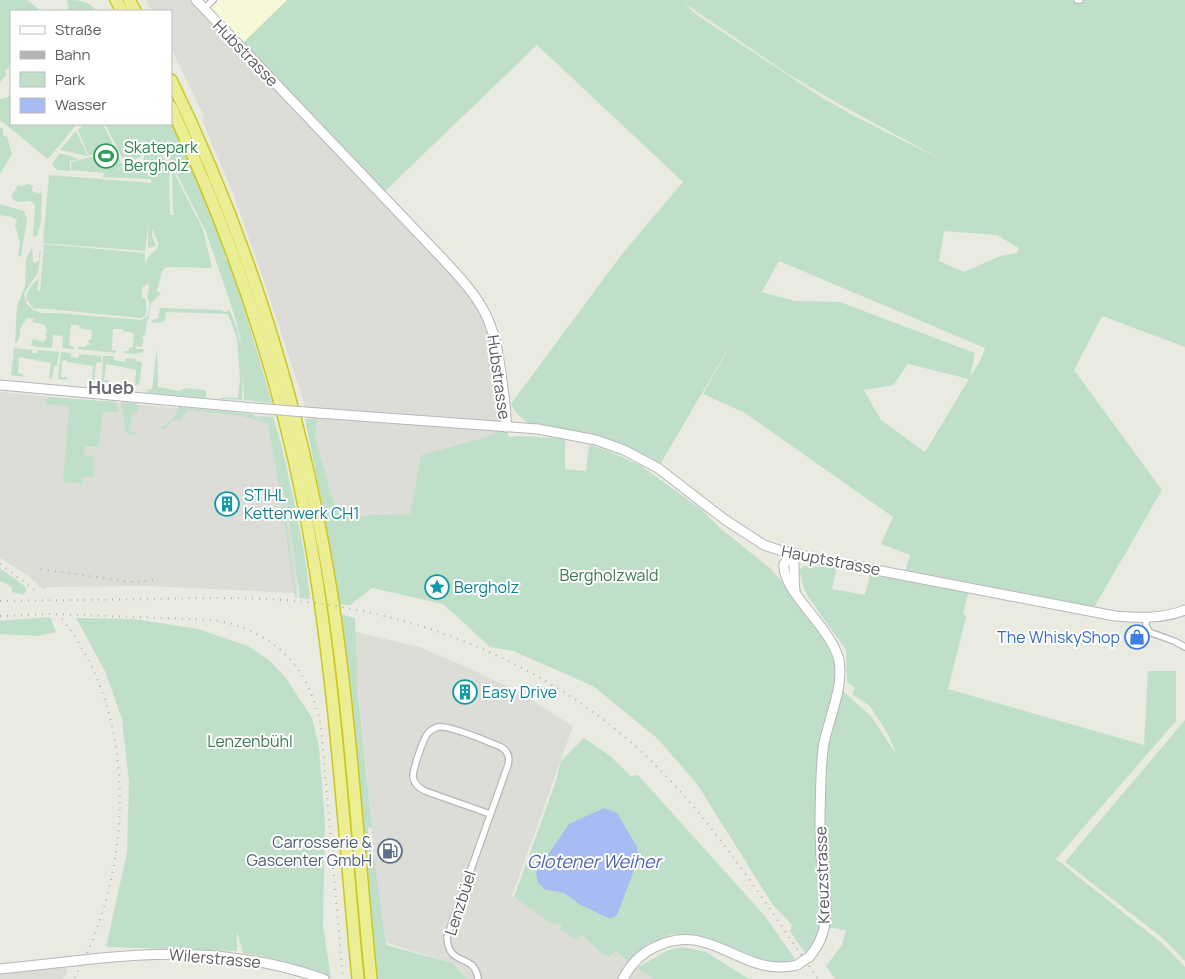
<svg xmlns="http://www.w3.org/2000/svg" width="1185" height="979" font-family="Manrope,sans-serif">
  <rect width="100%" height="100%" fill="#e9eae0"/>
  <polygon fill="#f6f8d7" points="196,0 288,0 240,46"/>
  <g fill="#ddddd8">
    <polygon points="146,0 196,0 381,195 488,316 506,427 489,436 421,455 411,514 344,516 331,499 315,436 266,287 234,196 204,125 203,114 171,48 171,11 152,11"/>
    <polygon points="0,392 271,417 298,565 297,593 147,586 52,587 43,589 27,575 0,558"/>
    <polygon points="352,631 419,647 462,665 515,690 573,726 512,896 549,921 565,917 653,979 467,979 452,963 381,941 369,795"/>
    <polygon points="37,965 66,968 68,971 63,979 0,979 0,969"/>
  </g>
  <g fill="#c0dfc9" fill-rule="evenodd">
    <polygon points="0,0 27,0 41,11 11,11 11,64 5,72 7,74 0,82"/>
    <path d="M67 0C79 0 89 1 97 11H69Z"/>
    <path d="M287 0H1185V347L1102 316 1074 370 1162 490 1093 609 904 575 910 555 881 544 893 517 745 413 703 394 735 337 658 468C647 462 635 454 624 450 590 438 528 439 511 404L622 254 683 182 537 45 381 195 240 46ZM684 3 788 74 839 104 946 162 856 117 821 97 697 15ZM944 231 997 235 1019 248 1017 253 1000 256 964 272 939 261ZM779 261 985 348 980 361 970 377 975 353 840 302 795 301 762 292ZM908 364 969 379 925 452 881 420 864 390 893 385Z"/>
    <polygon points="11,93 11,124 77,124 48,159 0,120 0,99 8,97"/>
    <path d="M171 123 206 202 225 253 226 256 225 257 226 260 228 259 238 288 272 403 252 401 250 398V401L244 400 240 337 235 317 206 232 163 147 171 144 155 146 167 162 169 168 170 215 175 214 173 212 172 169 203 229 212 268 166 267 162 271 157 291 161 293 151 303 148 321H145L147 322 145 335 142 337 144 341 141 347 135 346 137 349H144L143 352 135 354 124 353V351H129V348L133 347 134 333 123 331V329H113L112 350H116V353L78 349V347H86L87 345 91 344 88 342V340H91L92 330 79 328 80 325H71L69 346H73L74 349 62 348 63 336 53 335 52 348 31 346 33 339 43 342 47 338 45 335 47 331 45 325 32 322 34 319 28 318 23 323 22 327 20 328V335L17 343 15 342 17 306 25 286 26 259 32 247 33 262 35 263 39 260V253L41 250 38 272 24 294 26 303 33 310 42 313H58L141 320 148 316 150 302 147 298 149 288 148 283 142 288V298H145L147 310 145 316 140 318 38 308V309L33 308 26 299C26 291 33 283 39 278L37 290 40 291 44 244 145 253V264L148 257 158 248V242L152 229V236L156 246 148 248V226L145 251 43 243 49 175 151 183V179L102 177 105 173 71 170V162L115 151 123 166 114 171 127 166 130 169 144 160V156L146 155H143L126 165 105 124Z"/>
    <polygon points="84,124 103,124 113,144 89,156 78,130"/>
    <polygon points="0,127 3,129 3,135 7,137 12,154 0,174"/>
    <polygon points="76,131 88,156 60,150"/>
    <polygon points="59,154 65,154 79,159 70,161 70,171 57,170 52,164"/>
    <polygon points="29,184 33,186 32,191 39,194 40,192 42,194 41,222 37,236 33,237 35,205 30,201 17,202 11,197 18,185 22,186"/>
    <polygon points="0,204 24,211 27,219 21,257 18,255 20,243 15,225 17,220 12,217 0,215"/>
    <path d="M160 308 221 310 225 312 229 310C244 336 243 372 242 400L220 399 222 397 238 398 240 379 237 338 228 314 166 312 165 320 162 322 152 323 151 321 158 318Z"/>
    <polygon points="14,348 32,350 32,353 37,353 38,350 59,352 57,366 54,366 52,379 49,379 51,363 19,357 18,373 23,374 23,377 11,375"/>
    <polygon points="157,348 158,387 179,391 185,388 205,390 207,394 205,398 148,393 148,391 144,390 152,389"/>
    <polygon points="61,352 71,353 71,357 78,358 79,354 101,356 102,362 96,363 94,383 92,382 93,366 67,362 66,360 62,361 61,377 67,377 67,380 58,379"/>
    <polygon points="103,356 114,356 114,360 125,362 126,358 135,359 136,361 142,362 139,385 135,386 136,370 106,364 104,380 110,381 109,384 102,383"/>
    <polygon points="48,397 116,402 118,412 103,412 99,447 85,446 84,455 94,457 93,477 83,477 83,484 63,482 69,406 44,404"/>
    <polygon points="121,402 136,403 139,406 137,413 132,413 130,431 136,432 135,435 126,433"/>
    <path d="M178 407 253 414 255 417 266 423 258 416 273 417C281 440 286 464 291 488 299 525 307 562 310 599L300 598 290 526 280 474 297 598 295 597 280 493 268 425 269 424 242 416 188 410 180 420 172 421 165 429 160 428 174 418Z"/>
    <polygon points="305,419 317,419 315,437 333,501 344,518 344,516 410,514 421,455 489,436 506,427 509,437 522,436 565,439 565,469 586,471 589,445 606,450 640,465 702,510 720,528 770,568 789,590 824,639 835,662 834,683 871,716 896,754 888,734 870,706 852,694 855,688 847,682 846,650 809,598 804,589 799,570 804,566 837,568 832,589 865,595 870,574 969,591 963,613 966,617 948,689 1144,745 1148,671 1176,671 1176,721 1056,859 1164,945 1185,967 1185,979 835,979 826,966 842,945 846,930 820,926 813,944 805,953 790,931 792,925 773,905 697,784 658,739 593,686 513,651 490,647 443,604 372,588 350,605 339,604 323,509"/>
    <polygon points="0,568 26,587 26,591 23,595 12,592 12,587 0,581"/>
    <polygon points="340,614 355,618 358,694 372,828 368,827 369,847 374,857 386,945 452,963 467,979 378,979 365,854 357,753"/>
    <polygon points="50,617 56,632 36,636 0,634 0,621"/>
    <polygon points="76,618 134,619 198,629 248,646 269,660 286,678 312,718 319,747 325,821 323,926 331,978 271,958 243,953 237,932 237,951 106,947 127,852 129,782 122,719 105,671"/>
    <polygon points="1185,720 1185,961 1165,940 1065,862"/>
    <path d="M584 738 610 756 631 776 638 775 765 916 795 959 789 963 752 962 705 937 672 934 647 944 629 962 616 952 618 950 609 957 600 952 582 935 575 939 560 929 562 925 557 923 555 926 514 897 556 781 561 761ZM639 857 579 904 564 893 546 890Z"/>
    <polygon points="682,947 706,952 749,979 653,979 637,968 666,951"/>
  </g>
  <polygon fill="#a8bcf3" points="604,808 617,813 636,845 639,857 617,915 610,919 579,904 564,893 546,890 538,883 536,872 569,824"/>
  <g fill="none" stroke-linecap="round" stroke-linejoin="round">
    <g stroke="#b6b6bb" stroke-width="8">
      <g id="street">
        <polyline points="1077,0 1080,0"/>
        <polyline points="204,9 213,0"/>
        <polyline points="1146,618 1146,625 1149,632 1174,641 1185,647"/>
        <path d="M478 979C475 952 448 968 447 937L508 765C510 757 508 751 501 747 489 742 449 725 438 727 434 728 431 730 428 733 423 739 413 769 413 777 414 784 419 788 425 791L490 814"/>
      </g>
    </g>
    <g stroke="#b6b7bd" stroke-width="11">
      <g id="secondary">
        <path d="M196 0 441 257C484 303 494 317 502 381 504 396 507 411 506 427"/>
        <polyline points="0,385 253,408"/>
        <path d="M318 413 538 429 596 440 624 450 658 468 724 519 764 545 782 551 819 559 1115 616C1138 618 1163 619 1185 610"/>
        <path d="M792 554 784 564C781 591 832 627 839 661 844 686 829 718 824 743 820 766 821 790 820 814 820 828 820 842 821 856 825 890 835 929 809 957"/>
        <path d="M792 554C796 565 793 578 795 590"/>
        <path d="M101 958C179 950 249 953 324 979"/>
        <polyline points="0,969 65,962"/>
        <path d="M623 979C630 965 640 954 655 947 711 919 743 979 797 965"/>
      </g>
    </g>
    <g stroke="#cdc81d" stroke-width="14">
      <g id="highway">
        <polyline points="116,0 122,11"/>
        <polyline points="129,0 135,11"/>
        <path d="M171 80C250 242 302 413 331 590 351 719 358 849 371 979"/>
        <path d="M171 107C236 246 285 392 311 544 336 688 344 834 358 979"/>
      </g>
    </g>
    <use href="#street" stroke="#fff" stroke-width="5.5"/>
    <use href="#secondary" stroke="#fff" stroke-width="9"/>
    <use href="#highway" stroke="#ebee94" stroke-width="11"/>
    <g stroke="#b3b3b4" stroke-width="2" stroke-dasharray="1 6" stroke-linecap="butt">
      <polyline points="0,564 36,591"/>
      <polyline points="41,569 130,582 159,580"/>
      <path d="M0 601C52 600 104 600 156 599 202 598 250 597 296 601 433 614 568 674 663 773 723 835 769 909 818 979"/>
      <path d="M0 616 50 614 214 620C274 630 310 668 321 727L343 979"/>
      <path d="M62 619C141 717 133 873 74 979"/>
    </g>
    <g stroke="#b6b7bd" stroke-width="11" stroke-linecap="butt">
      <g id="secondary-bridge">
        <polyline points="253,408 318,413"/>
        <polyline points="65,962 101,958"/>
        <polyline points="797,965 809,957"/>
      </g>
    </g>
    <use href="#secondary-bridge" stroke="#fff" stroke-width="9"/>
  </g>
  <defs>
    <g id="stadium-ring" transform="scale(1.25)"><circle r="9.5" fill="#fff" stroke="#2e9e5b" stroke-width="1.5"/><path d="M0-5a6.5 5 0 1 0 0 10a6.5 5 0 1 0 0-10ZM-3.5-1.8h7v3.6h-7Z" fill="#2e9e5b"/></g>
    <g id="building-ring" transform="scale(1.25)"><circle r="9.5" fill="#fff" stroke="#0f9aa8" stroke-width="1.5"/><path d="M-4-6H4V6H1V3H-1V6H-4ZM-2.5-4.3h1.7v1.8h-1.7ZM.8-4.3h1.7v1.8H.8ZM-2.5-1h1.7V.8h-1.7ZM.8-1h1.7V.8H.8Z" fill="#0f9aa8"/></g>
    <g id="sight-ring" transform="scale(1.25)"><circle r="9.5" fill="#fff" stroke="#0f9aa8" stroke-width="1.5"/><path d="M0-6L1.8-2.2L6-1.7L2.9 1.2L3.7 5.4L0 3.3L-3.7 5.4L-2.9 1.2L-6-1.7L-1.8-2.2Z" fill="#0f9aa8"/></g>
    <g id="shop-ring" transform="scale(1.25)"><circle r="9.5" fill="#fff" stroke="#3f7fe0" stroke-width="1.5"/><path d="M-5-2.5h2.3a2.7 3.5 0 0 1 5.4 0H5L5.5 6h-11ZM-1.5-2.5h3a1.5 2.3 0 0 0-3 0Z" fill="#3f7fe0"/></g>
    <g id="fuel-ring" transform="scale(1.25)"><circle r="9.5" fill="#fff" stroke="#5c6f8a" stroke-width="1.5"/><path d="M-5.5-6h7V0h2V4h1.3V-2.5L3-4.5l.8-.8L6-3V5H2.5V1h-1V6h-7ZM-4.2-4.7v3.2H.2V-4.7Z" fill="#5c6f8a"/></g>
  </defs>
  <g fill-rule="evenodd">
    <use href="#stadium-ring" x="106" y="156"/>
    <use href="#building-ring" x="227" y="504"/>
    <use href="#sight-ring" x="437" y="587"/>
    <use href="#shop-ring" x="1137" y="637"/>
    <use href="#building-ring" x="465" y="692"/>
    <use href="#fuel-ring" x="390" y="851"/>
  </g>
  <g text-anchor="middle" dominant-baseline="central" stroke-width="4" stroke-linejoin="round" paint-order="stroke">
    <g font-size="16" fill="#595a5f" stroke="#fff">
      <text transform="translate(246 53) rotate(46)">Hubstrasse</text>
      <text transform="translate(499 377) rotate(82)">Hubstrasse</text>
      <text transform="translate(831 560) rotate(11)">Hauptstrasse</text>
      <text transform="translate(822 875) rotate(-92)">Kreuzstrasse</text>
      <text transform="translate(460 903) rotate(-72)">Lenzbüel</text>
      <text transform="translate(215 958) rotate(5)">Wilerstrasse</text>
    </g>
    <g font-size="16" fill="#27864d" stroke="#fff" text-anchor="start">
      <text x="124" y="147">Skatepark<tspan x="124" dy="18">Bergholz</tspan></text>
    </g>
    <g font-size="16" fill="#0d838f" stroke="#fff" text-anchor="start">
      <text x="244" y="495">STIHL<tspan x="244" dy="18">Kettenwerk CH1</tspan></text>
      <text x="454" y="587">Bergholz</text>
      <text x="482" y="692">Easy Drive</text>
    </g>
    <g font-size="16" fill="#3e7952" stroke="#fff">
      <text x="609" y="575">Bergholzwald</text>
      <text x="250" y="741">Lenzenbühl</text>
    </g>
    <g font-size="16" fill="#366cbe" stroke="#fff" text-anchor="end">
      <text x="1120" y="637">The WhiskyShop</text>
    </g>
    <g font-size="16" fill="#4e5e75" stroke="#fff" text-anchor="end">
      <text x="372" y="842">Carrosserie &amp;<tspan x="372" dy="18">Gascenter GmbH</tspan></text>
    </g>
    <g font-size="18" font-weight="bold" fill="#6a6c71" stroke="#fff">
      <text x="111" y="387">Hueb</text>
    </g>
    <g font-size="18" font-style="italic" fill="#4f63b1" stroke="#fff">
      <text x="594" y="861">Glotener Weiher</text>
    </g>
  </g>
  <rect x="10" y="10" width="162" height="115" fill="#ffffff" stroke="#bdbdbf"/>
  <rect x="20" y="26" width="25" height="8" fill="#ffffff" stroke="#bdbdbf"/>
  <text x="55" y="35" font-size="15" fill="#595a5f">Straße</text>
  <rect x="20" y="51" width="25" height="8" fill="#b3b3b4" stroke="#bdbdbf"/>
  <text x="55" y="60" font-size="15" fill="#595a5f">Bahn</text>
  <rect x="20" y="72" width="25" height="15" fill="#c0dfc9" stroke="#bdbdbf"/>
  <text x="55" y="85" font-size="15" fill="#595a5f">Park</text>
  <rect x="20" y="98" width="25" height="15" fill="#a8bcf3" stroke="#bdbdbf"/>
  <text x="55" y="110" font-size="15" fill="#595a5f">Wasser</text>
</svg>
